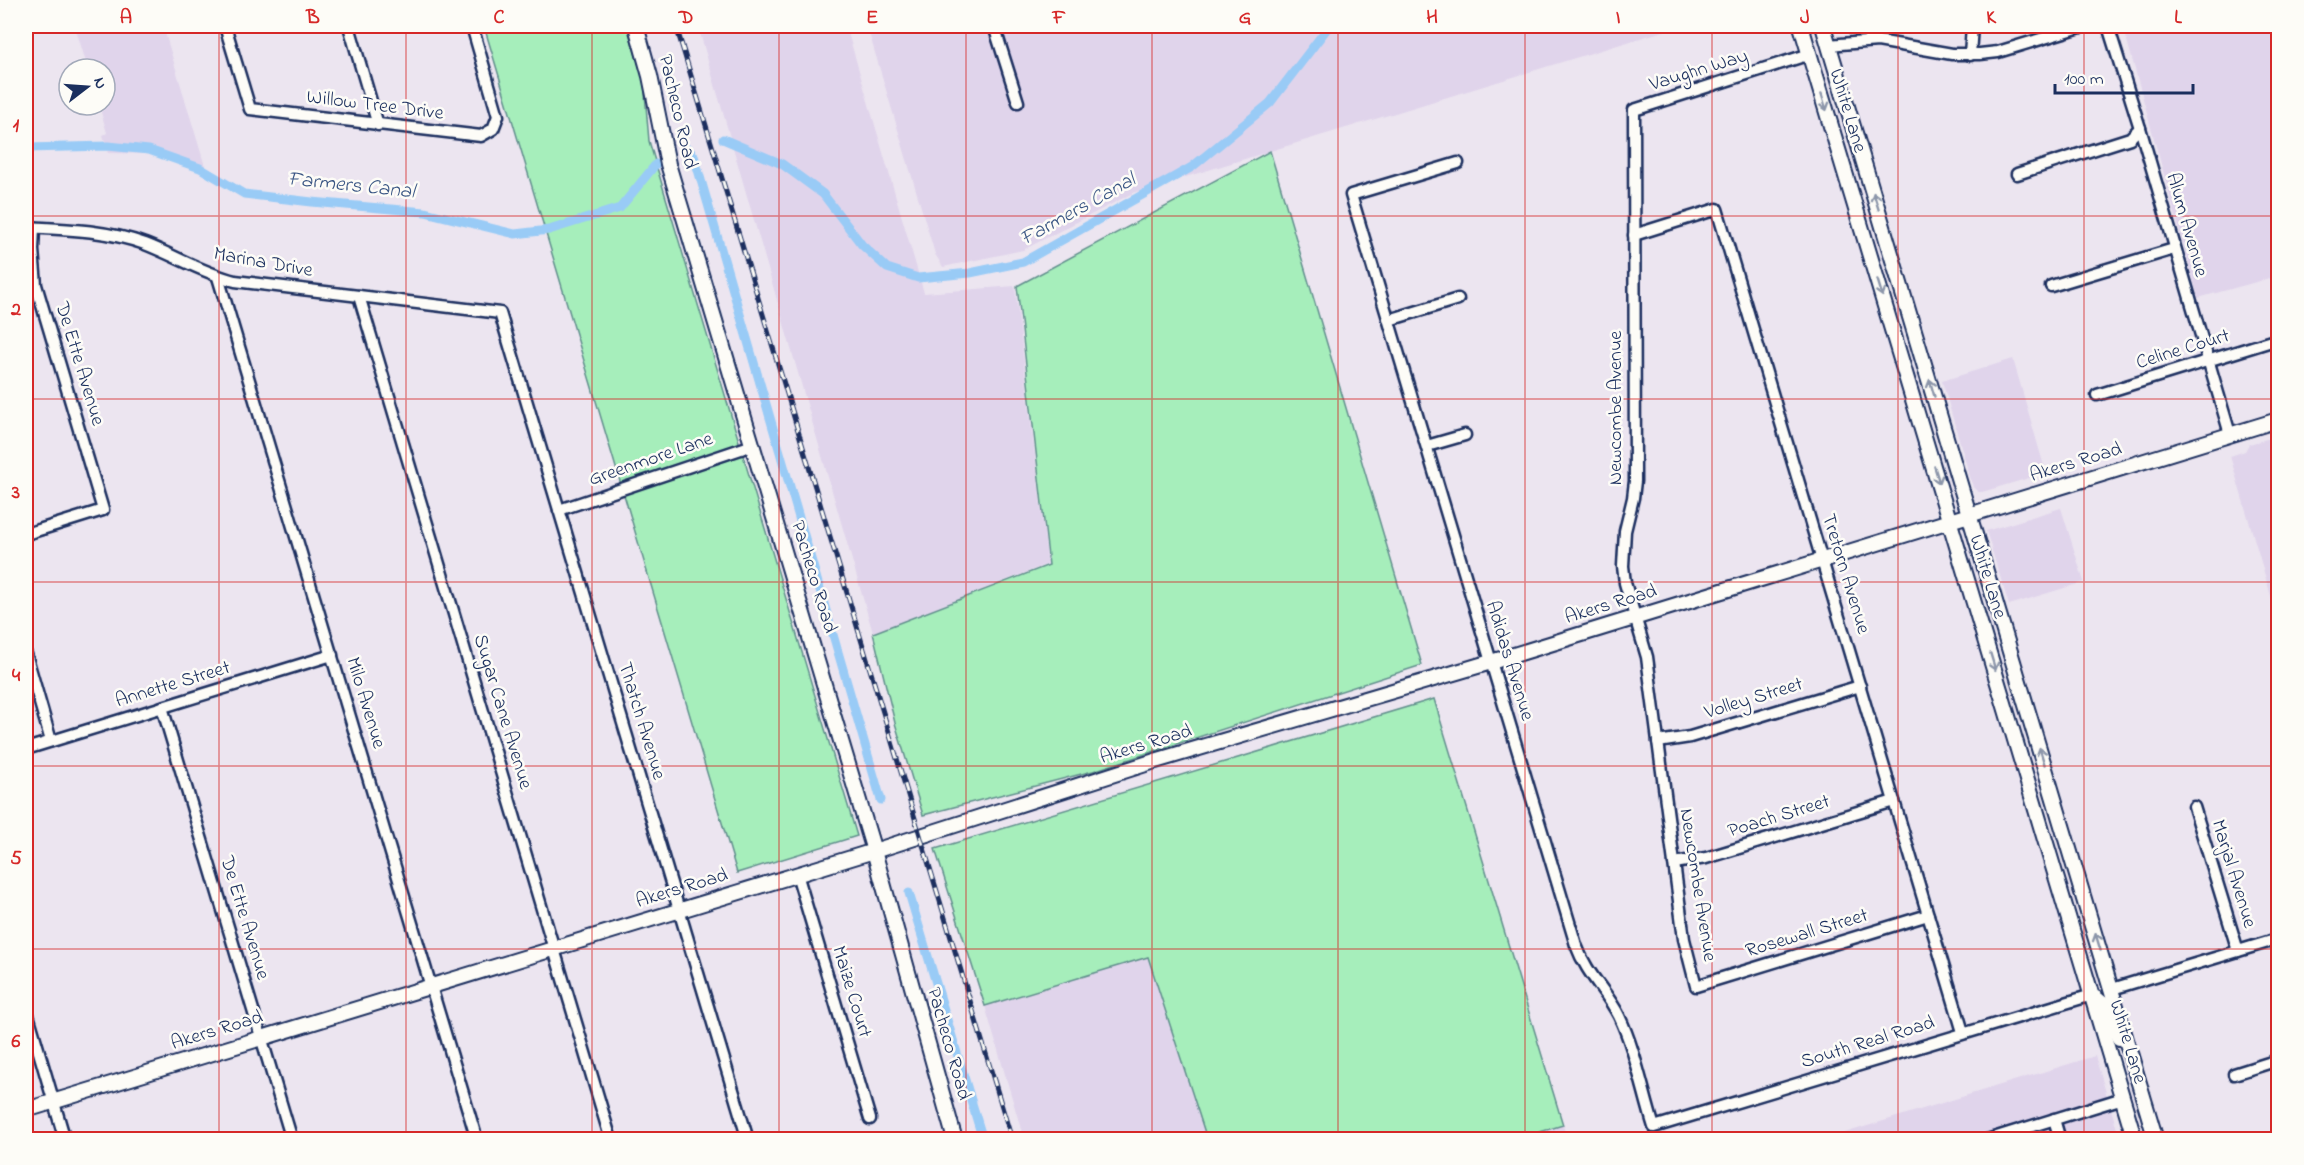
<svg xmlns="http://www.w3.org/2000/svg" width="2304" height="1165" font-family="'Indie Flower',sans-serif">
  <rect width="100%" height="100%" fill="#ece5f0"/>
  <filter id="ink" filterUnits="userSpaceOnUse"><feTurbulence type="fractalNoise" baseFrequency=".0167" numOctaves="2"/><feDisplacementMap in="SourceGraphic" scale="12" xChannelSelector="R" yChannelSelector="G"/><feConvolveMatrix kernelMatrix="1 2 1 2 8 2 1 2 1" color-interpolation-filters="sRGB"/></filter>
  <g filter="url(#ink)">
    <g fill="#e0d4eb">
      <polygon points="75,26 163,26 207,173 156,154 108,153 103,135 107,133 99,105 105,105 105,69 88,69"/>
      <polygon points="698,26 846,26 924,293 1015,286 1048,564 873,633"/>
      <polygon points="867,26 1680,26 1133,193 1023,250 943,267 935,254"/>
      <polygon points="2123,26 2278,26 2278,276 2198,298"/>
      <polygon points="2013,359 2046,473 1982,492 1978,492 1973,487 1942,381"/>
      <polygon points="2278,436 2278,620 2230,456 2245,451 2249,444"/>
      <polygon points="2061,508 2084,582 2009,605 1986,531"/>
      <polygon points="1148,957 1207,1139 1024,1139 985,1006"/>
      <polygon points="2095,1056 2120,1139 1822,1140"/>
      <polygon points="1563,1125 1567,1139 1514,1140"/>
    </g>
    <g fill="#a6eebb" stroke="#608e8c" stroke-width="1.5">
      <polygon points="484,26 627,26 644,82 649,141 857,836 737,873"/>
      <polygon points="1270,151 1422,665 1093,771 923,815 895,723 873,633 1049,565 1017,286"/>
      <polygon points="1434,699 1563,1125 1514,1140 1207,1139 1148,957 985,1006 935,849"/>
    </g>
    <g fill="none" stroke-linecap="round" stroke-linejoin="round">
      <g stroke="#99cbf6" stroke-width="9">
        <polyline points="723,139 782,164 823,194 862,245 887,268 918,278 970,273 1023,262 1192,167 1270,103 1329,26"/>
        <polyline points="26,148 108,146 149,150 200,168 244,194 312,202 425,212 515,234 549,230 620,208 656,164"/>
        <polyline points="687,148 694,156 881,800"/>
        <polyline points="909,893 983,1140"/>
      </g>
      <g stroke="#1b2f5e" stroke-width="15">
        <g id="street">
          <polyline points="225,26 250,109 481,136 493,129 498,116 472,26"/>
          <polyline points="349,26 378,125"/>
          <polyline points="994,26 1018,102"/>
          <polyline points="2108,26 2140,128 2230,434"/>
          <polyline points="1828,45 1878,41 1952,54 1980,54 1998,52 2084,26"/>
          <polyline points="1810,54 1634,110 1635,481 1633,498 1625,531 1623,566 1625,583 1647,657 1684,939 1696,986 1928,915"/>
          <polyline points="1970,55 1972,26"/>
          <path d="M1458 163 1351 195 1576 945C1587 975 1606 990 1619 1016 1635 1049 1643 1092 1654 1127L2092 995"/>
          <polyline points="2017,174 2130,138 2140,128"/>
          <path d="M26 227C66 229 106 230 145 244 176 256 203 273 235 281L500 313 748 1140"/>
          <polyline points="1634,235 1717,209 1963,1032"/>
          <polyline points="218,277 477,1140"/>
          <polyline points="2051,286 2174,249"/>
          <polyline points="359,296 611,1140"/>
          <polyline points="1389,320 1458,299"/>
          <polyline points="2097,395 2278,339"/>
          <polyline points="1427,446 1465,435"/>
          <polyline points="559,510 753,445"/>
          <polyline points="26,534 103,510 36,285 33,250 34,227"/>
          <polyline points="26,654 51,741"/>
          <polyline points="162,707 292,1140"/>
          <polyline points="1658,742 1690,737 1860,686"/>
          <polyline points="26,749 332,655"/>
          <polyline points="2194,807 2238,951"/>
          <polyline points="1674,863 1706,858 1894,801"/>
          <polyline points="797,874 870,1119"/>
          <polyline points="2112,989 2278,939"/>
          <polyline points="26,1008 65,1140"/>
          <polyline points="2234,1074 2278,1060"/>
          <polyline points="2054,1119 2060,1140"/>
          <polyline points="1987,1140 2123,1098"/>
        </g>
      </g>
      <g stroke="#1b2f5e" stroke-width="18">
        <g id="secondary">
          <polyline points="636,26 650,76 668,164 874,851 955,1140"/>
          <polyline points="1801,26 2135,1140"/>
          <polyline points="1823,26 2156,1140"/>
          <polyline points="2096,998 2103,1004 2119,1038"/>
          <polyline points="26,1110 874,851 1155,761 1491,662 2278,420"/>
        </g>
      </g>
      <use href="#street" stroke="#fdfcf7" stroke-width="10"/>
      <use href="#secondary" stroke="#fdfcf7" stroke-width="14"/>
      <g stroke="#1b2f5e" stroke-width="5">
        <polyline id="rail" points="676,26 1012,1140"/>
      </g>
      <use href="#rail" stroke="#fdfcf7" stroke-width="3" stroke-dasharray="9" stroke-linecap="butt"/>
    </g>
    <defs><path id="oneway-shaft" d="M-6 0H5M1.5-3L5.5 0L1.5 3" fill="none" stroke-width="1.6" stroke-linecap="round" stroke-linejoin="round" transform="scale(1.5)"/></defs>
    <g stroke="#8c96aa">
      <use href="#oneway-shaft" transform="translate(1824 102) rotate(73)"/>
      <use href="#oneway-shaft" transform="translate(1876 201) rotate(-107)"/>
      <use href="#oneway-shaft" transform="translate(1880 288) rotate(73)"/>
      <use href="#oneway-shaft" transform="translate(1932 388) rotate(-106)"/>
      <use href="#oneway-shaft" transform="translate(1937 475) rotate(73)"/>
      <use href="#oneway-shaft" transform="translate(1993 662) rotate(73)"/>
      <use href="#oneway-shaft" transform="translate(2042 756) rotate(-107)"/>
      <use href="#oneway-shaft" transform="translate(2098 942) rotate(-107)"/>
    </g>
  </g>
  <path fill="none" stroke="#d62828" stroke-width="1.5" stroke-opacity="0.55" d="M219 26V1140M406 26V1140M592 26V1140M779 26V1140M966 26V1140M1152 26V1140M1338 26V1140M1525 26V1140M1712 26V1140M1898 26V1140M2084 26V1140M26 216H2278M26 399H2278M26 582H2278M26 766H2278M26 949H2278"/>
  <g text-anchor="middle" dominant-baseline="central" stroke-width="5" stroke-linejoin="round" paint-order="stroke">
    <g font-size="20" fill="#1b2f5e" stroke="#fdfcf7">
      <text transform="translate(1699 71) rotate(-17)">Vaughn Way</text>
      <text transform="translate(375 106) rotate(7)">Willow Tree Drive</text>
      <text transform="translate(1847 111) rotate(73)">White Lane</text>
      <text transform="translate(677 112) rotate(77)">Pacheco Road</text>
      <text transform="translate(2186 225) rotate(74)">Alum Avenue</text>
      <text transform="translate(263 263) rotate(10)">Marina Drive</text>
      <text transform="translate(2183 350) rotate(-17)">Celine Court</text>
      <text transform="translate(79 364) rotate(73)">De Ette Avenue</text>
      <text transform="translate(1616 408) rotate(-90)">Newcombe Avenue</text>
      <text transform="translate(651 460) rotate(-19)">Greenmore Lane</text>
      <text transform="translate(2076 463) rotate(-17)">Akers Road</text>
      <text transform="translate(1845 574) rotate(73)">Tretorn Avenue</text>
      <text transform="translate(813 577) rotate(73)">Pacheco Road</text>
      <text transform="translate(1987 577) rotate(73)">White Lane</text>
      <text transform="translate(1611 605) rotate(-17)">Akers Road</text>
      <text transform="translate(1509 661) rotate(73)">Adidas Avenue</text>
      <text transform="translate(173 685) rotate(-17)">Annette Street</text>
      <text transform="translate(1754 699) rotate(-17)">Volley Street</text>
      <text transform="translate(365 703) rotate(73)">Milo Avenue</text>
      <text transform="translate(502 712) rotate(73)">Sugar Cane Avenue</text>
      <text transform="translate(641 721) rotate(73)">Thatch Avenue</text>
      <text transform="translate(1146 745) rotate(-17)">Akers Road</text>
      <text transform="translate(1779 817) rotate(-17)">Poach Street</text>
      <text transform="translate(2233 874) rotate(73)">Marjal Avenue</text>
      <text transform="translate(1697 885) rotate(81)">Newcombe Avenue</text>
      <text transform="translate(682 889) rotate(-17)">Akers Road</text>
      <text transform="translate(244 918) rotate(73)">De Ette Avenue</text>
      <text transform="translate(1807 934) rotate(-17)">Rosewall Street</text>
      <text transform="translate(851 992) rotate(73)">Maize Court</text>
      <text transform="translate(217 1031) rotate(-17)">Akers Road</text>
      <text transform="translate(2127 1042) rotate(73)">White Lane</text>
      <text transform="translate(1868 1043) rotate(-17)">South Real Road</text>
      <text transform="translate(948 1044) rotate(74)">Pacheco Road</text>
    </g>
    <g font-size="21" font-style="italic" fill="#3a5684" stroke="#fdfcf7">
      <text transform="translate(351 186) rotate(6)">Farmers Canal</text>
      <text transform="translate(1078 210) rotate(-29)">Farmers Canal</text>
    </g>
  </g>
  <rect width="2304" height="1165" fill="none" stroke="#fdfcf7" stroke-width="66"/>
  <g transform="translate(87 87) rotate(73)"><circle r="28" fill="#fdfcf7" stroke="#a3aaba" stroke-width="1.5"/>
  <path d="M0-4.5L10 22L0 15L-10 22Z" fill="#1b2f5e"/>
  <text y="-9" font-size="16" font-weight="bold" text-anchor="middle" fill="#1b2f5e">N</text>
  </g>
  <path d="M2055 84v9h138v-9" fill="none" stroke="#1b2f5e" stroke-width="3"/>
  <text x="2064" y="84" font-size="18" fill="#1b2f5e" stroke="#fdfcf7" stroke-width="4.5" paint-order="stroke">100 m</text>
  <rect x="33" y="33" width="2238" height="1099" fill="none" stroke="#d62828" stroke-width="2"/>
  <g font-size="20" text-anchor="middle" font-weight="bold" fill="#d62828">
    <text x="126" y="23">A</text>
    <text x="313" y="23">B</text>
    <text x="499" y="23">C</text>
    <text x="686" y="23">D</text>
    <text x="872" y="23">E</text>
    <text x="1059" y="23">F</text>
    <text x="1245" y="23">G</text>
    <text x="1432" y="23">H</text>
    <text x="1618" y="23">I</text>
    <text x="1805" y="23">J</text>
    <text x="1991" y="23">K</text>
    <text x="2178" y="23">L</text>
    <text x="16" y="131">1</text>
    <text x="16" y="315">2</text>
    <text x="16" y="498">3</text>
    <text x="16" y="681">4</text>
    <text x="16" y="864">5</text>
    <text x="16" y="1047">6</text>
  </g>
</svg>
